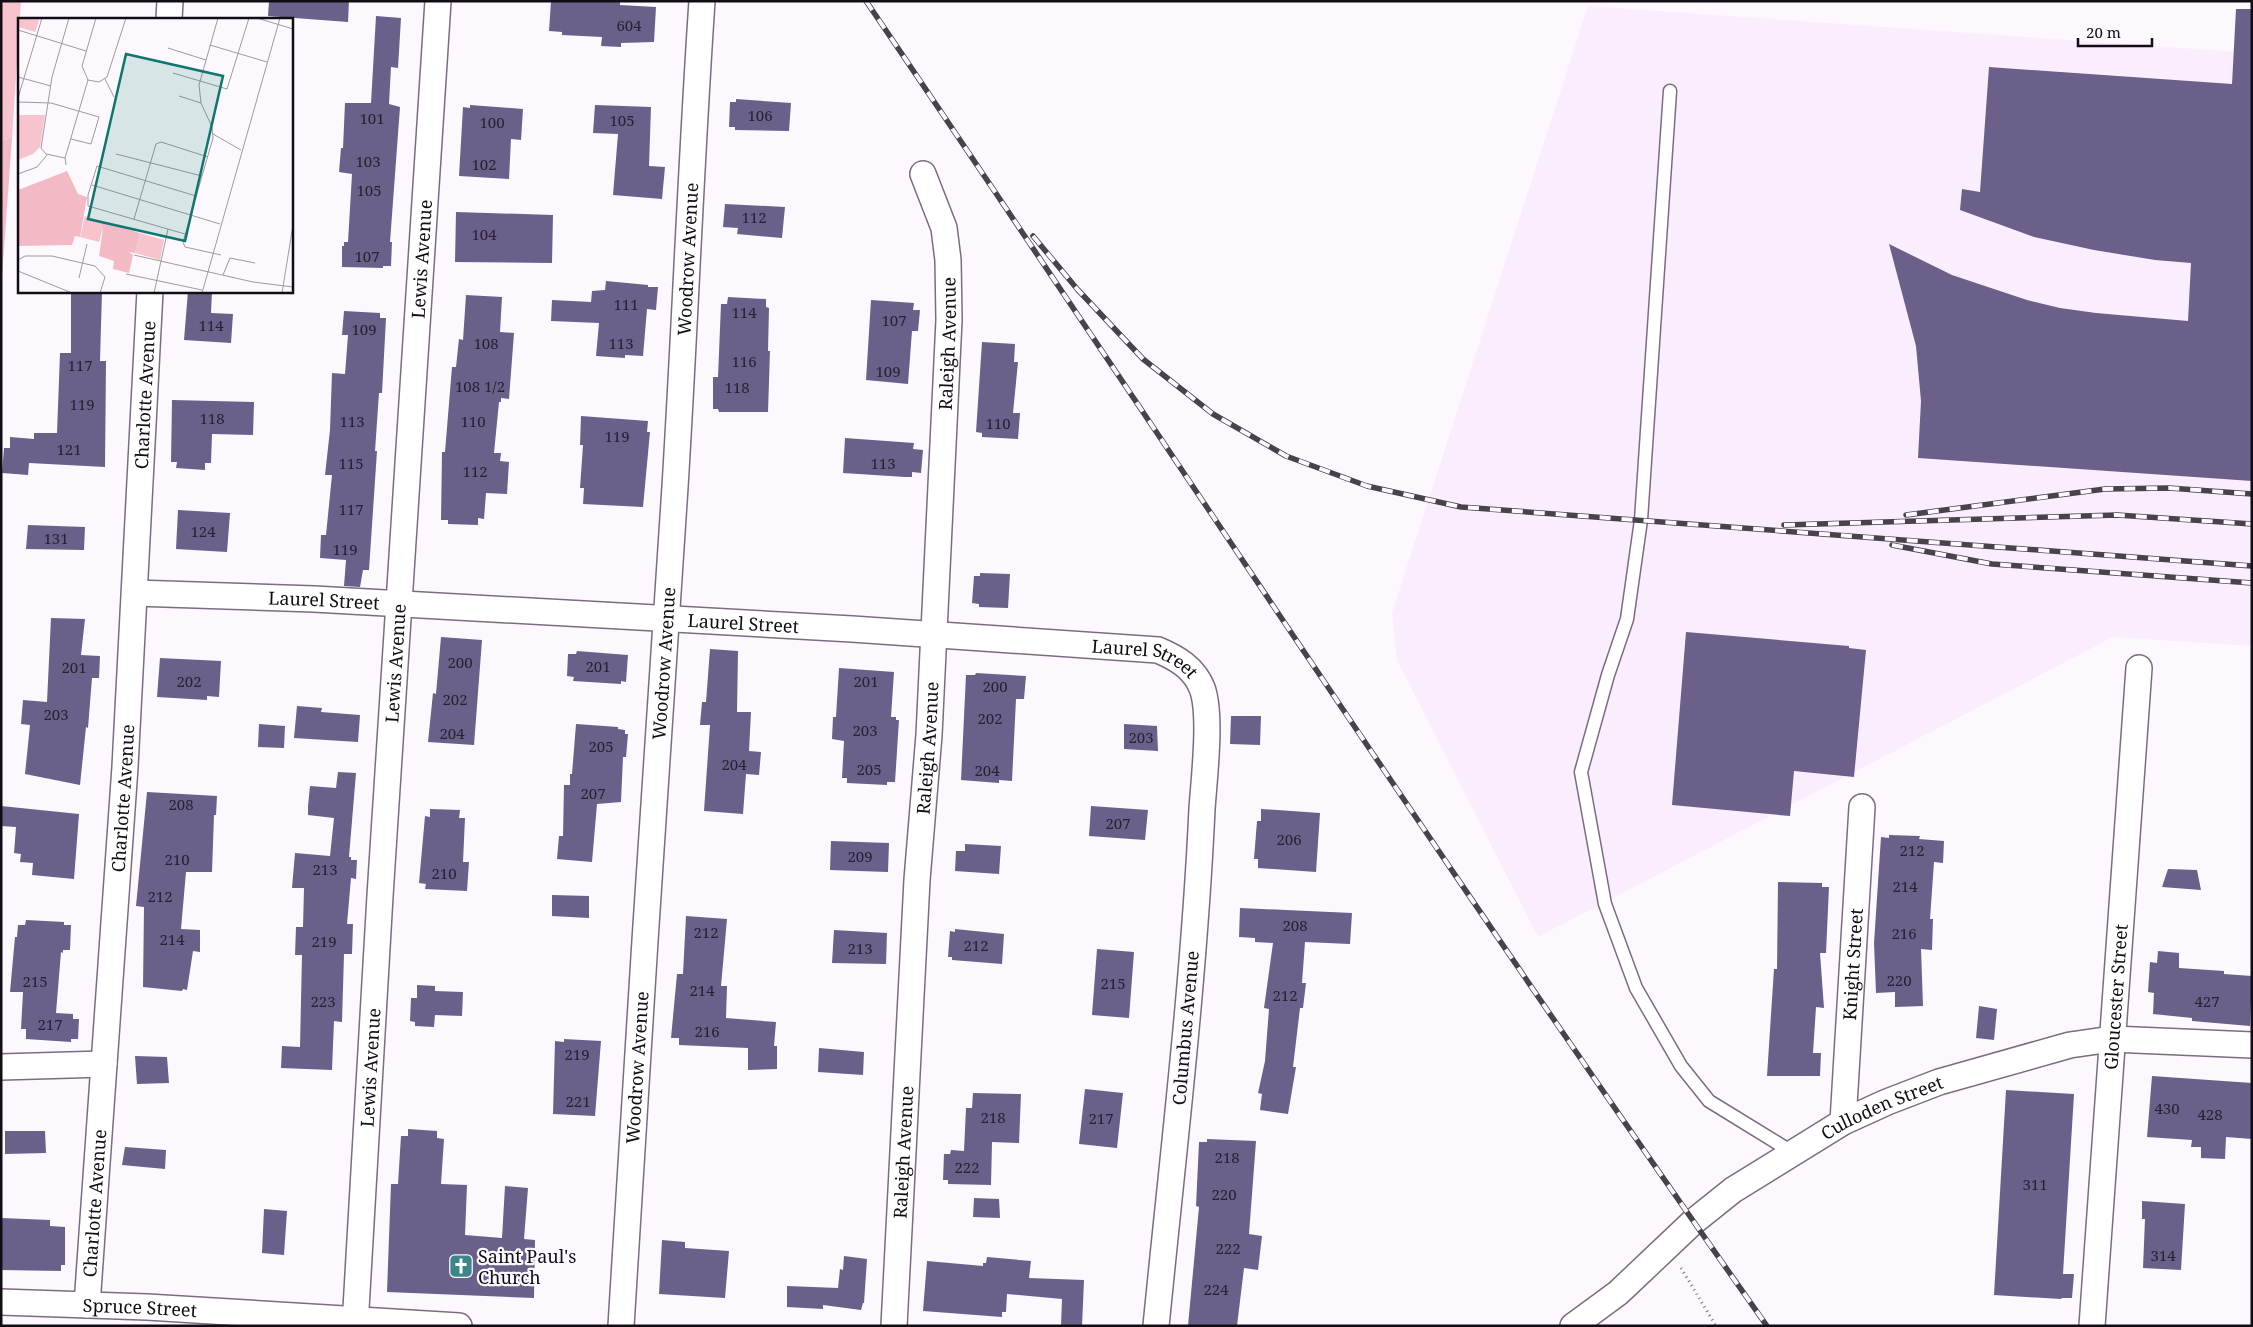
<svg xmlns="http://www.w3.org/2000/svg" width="2253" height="1327" font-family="'Noto Serif',serif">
  <rect width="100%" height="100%" fill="#fcf8fd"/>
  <polygon fill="#faedfe" points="1588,6 2252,53 2252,646 2113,637 1538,937 1397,660 1392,613"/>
  <polygon fill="#f7c4ce" points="1,1 21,1 12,138 1,141"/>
  <polygon fill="#f1bac5" points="12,138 1,290 1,141"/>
  <g fill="#6b608a">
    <polygon points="269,1 349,1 348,22 268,16"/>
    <polygon points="551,1 620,1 620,5 656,7 654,42 621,43 621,47 601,46 602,37 562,35 562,32 549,31"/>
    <polygon points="2236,9 2252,9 2252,481 1918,458 1921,401 1916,346 1889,244 1952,275 2027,300 2060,308 2096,313 2188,321 2191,263 2155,260 2094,250 2034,237 1960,210 1962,189 1980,192 1989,67 2232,84"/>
    <polygon points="376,16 401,18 398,68 391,67 389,104 400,107 390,242 392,242 391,266 383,266 383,268 342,267 342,246 344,246 344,242 348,242 352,174 339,172 341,148 343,148 345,103 371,103"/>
    <polygon points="736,99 791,103 789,131 735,130 735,127 729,127 730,102 736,102"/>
    <polygon points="470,105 523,109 521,140 511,139 509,179 459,176 463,107 470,108"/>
    <polygon points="595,105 651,107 649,166 665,167 662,199 613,195 618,134 593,133"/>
    <polygon points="725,204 785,207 782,238 737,234 738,228 723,227"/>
    <polygon points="456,212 553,215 552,263 455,262"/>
    <polygon points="606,281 648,285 648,287 658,287 656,310 647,309 643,356 625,355 625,358 596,356 599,323 551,321 552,300 591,302 592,291 605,290"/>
    <polygon points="71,291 102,291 100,361 106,361 105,467 29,463 28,475 2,473 4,448 10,448 10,437 34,439 34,433 57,433 60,353 71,353"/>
    <polygon points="188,291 212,291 211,313 233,314 231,343 184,340"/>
    <polygon points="466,295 502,297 500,332 514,333 509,399 501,398 501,402 499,402 494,453 501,453 500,461 509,462 507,494 486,493 484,519 478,518 478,525 448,524 448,520 441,520 442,452 445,452 452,367 456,367 459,339 463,340"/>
    <polygon points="728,297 766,299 766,307 769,308 768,351 770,351 768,412 719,412 718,409 713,409 713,377 718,377 721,304 727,304"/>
    <polygon points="871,300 914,303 913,310 920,310 918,331 912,331 908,384 866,380"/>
    <polygon points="344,311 380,313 380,318 386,318 382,393 379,393 375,451 377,451 369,570 363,570 360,587 344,586 346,560 320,558 321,535 326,535 332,475 325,475 330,430 332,373 345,374 348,335 342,335"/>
    <polygon points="982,342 1015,344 1014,362 1018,362 1013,413 1020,413 1018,439 982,437 982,433 976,432"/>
    <polygon points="172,400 254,402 253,435 212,434 211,463 205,463 205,470 176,468 177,462 171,462"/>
    <polygon points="581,416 648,421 647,432 650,432 643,507 583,504 584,488 580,488 583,445 580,445"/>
    <polygon points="845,438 914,443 913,449 923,450 921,473 912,472 912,477 905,477 843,473"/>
    <polygon points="178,510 230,513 227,552 176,549"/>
    <polygon points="28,525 85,527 84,550 26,549"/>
    <polygon points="980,573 1010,574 1008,608 979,607 979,604 972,603 974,576 980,576"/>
    <polygon points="51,618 85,619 81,655 100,656 99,678 92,678 88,728 86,727 80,785 25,774 30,725 21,724 23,700 47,702"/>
    <polygon points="1686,632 1849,646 1849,648 1866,650 1854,777 1794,771 1790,816 1672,805"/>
    <polygon points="441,637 482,640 474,745 428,742 433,693 436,694"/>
    <polygon points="710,649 738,651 737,712 751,712 749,751 761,752 759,775 746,774 743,814 704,811 710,725 700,725 702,702 706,702"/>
    <polygon points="577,651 628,655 626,682 621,681 621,684 573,681 574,677 567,676 568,654 576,654"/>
    <polygon points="160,658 221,661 219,697 207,696 207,700 157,697"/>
    <polygon points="839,668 894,672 891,717 896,717 896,720 899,720 895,782 887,782 887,785 847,783 847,778 842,778 844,741 832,739 833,717 836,717"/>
    <polygon points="976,673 1026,676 1024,699 1016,699 1012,781 999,780 999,783 961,780 966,675 975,675"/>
    <polygon points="297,706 322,708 321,712 360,715 358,742 294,738"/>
    <polygon points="1231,716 1261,716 1260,745 1230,744"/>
    <polygon points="259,724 285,726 284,748 258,747"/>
    <polygon points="576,724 618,727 618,729 625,730 625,734 628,734 626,757 623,757 621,802 597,804 592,862 557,859 559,836 563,836 564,785 570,785 570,774 572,774"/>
    <polygon points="1124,724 1157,726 1158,751 1124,749"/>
    <polygon points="338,772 356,773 349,857 351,857 351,860 357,860 356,879 351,878 347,924 353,924 352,954 344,954 342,1022 334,1021 332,1070 281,1068 282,1046 300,1047 302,955 295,955 296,927 303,927 304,888 292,888 295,853 330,856 334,818 308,815 308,806 310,786 336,788"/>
    <polygon points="147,792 217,796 216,815 214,815 212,872 186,872 181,929 200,930 200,952 193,951 187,990 183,989 182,991 143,987 144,907 136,906"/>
    <polygon points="1,806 79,814 74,879 32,875 33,863 20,862 21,854 14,853 16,827 1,826"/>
    <polygon points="1091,806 1148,810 1145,840 1089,836"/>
    <polygon points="430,809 460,810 459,818 465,818 463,862 469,862 467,891 425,889 426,884 419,883 425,816 430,817"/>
    <polygon points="1261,809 1320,813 1316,872 1258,868 1258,859 1254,859 1257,821 1261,821"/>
    <polygon points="1889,835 1920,836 1919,839 1944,841 1943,863 1934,862 1930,919 1933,919 1932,950 1921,949 1923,1006 1895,1007 1895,992 1876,993 1874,943 1881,837 1889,838"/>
    <polygon points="831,841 889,843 888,872 830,870"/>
    <polygon points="965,844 1001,846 999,874 955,871 956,851 965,851"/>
    <polygon points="2168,869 2197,870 2201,890 2162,887"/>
    <polygon points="1778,882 1822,883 1822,887 1829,887 1826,953 1820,953 1824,1008 1816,1007 1813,1053 1821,1053 1820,1076 1767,1076 1774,969 1777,969"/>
    <polygon points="552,895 589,896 589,918 552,916"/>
    <polygon points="1240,908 1352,913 1350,944 1305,942 1302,983 1306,983 1303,1008 1300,1008 1293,1067 1296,1067 1288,1114 1260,1110 1262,1094 1258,1093 1265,1061 1269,1009 1264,1008 1273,943 1255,942 1255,938 1239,937"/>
    <polygon points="686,916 727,919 721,986 727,986 726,1018 776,1022 774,1046 777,1046 777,1069 748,1070 748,1048 679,1045 679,1038 671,1038 677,974 683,974"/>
    <polygon points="26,920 64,922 64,925 71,925 70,950 63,950 63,953 61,952 56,1013 73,1014 73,1019 79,1019 78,1039 71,1039 71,1042 26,1039 26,1029 21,1029 23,992 10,992 15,937 17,937 18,925 25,925"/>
    <polygon points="955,929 1004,934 1002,964 952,960 952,957 948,957 950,931 955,932"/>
    <polygon points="834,930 887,933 886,964 832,963"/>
    <polygon points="1097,949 1134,952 1129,1018 1092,1015"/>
    <polygon points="2158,951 2179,953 2179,968 2224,971 2224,974 2252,976 2250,1026 2192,1021 2192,1018 2153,1014 2154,993 2148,992 2150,962 2157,963"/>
    <polygon points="417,985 435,986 435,991 463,992 462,1016 435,1015 434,1027 415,1026 415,1022 410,1021 411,998 417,998"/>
    <polygon points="1979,1006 1997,1009 1994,1040 1976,1038"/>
    <polygon points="564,1039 601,1041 595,1116 553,1114 555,1041 564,1042"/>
    <polygon points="819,1048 864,1052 863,1075 818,1072"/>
    <polygon points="135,1056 167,1057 169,1083 137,1084"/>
    <polygon points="2152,1076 2252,1083 2252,1139 2226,1137 2225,1159 2201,1158 2201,1147 2191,1147 2192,1140 2147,1137"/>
    <polygon points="1085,1089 1123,1093 1117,1148 1079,1144"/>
    <polygon points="2006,1090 2074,1094 2063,1274 2074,1274 2072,1298 2062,1298 2061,1299 1994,1295"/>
    <polygon points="973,1093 1021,1094 1019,1143 992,1142 991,1185 948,1184 948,1180 943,1180 944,1154 950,1154 951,1150 964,1151 966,1108 972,1108"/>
    <polygon points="408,1129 437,1131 437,1138 444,1139 441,1184 467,1185 465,1235 502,1238 505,1186 528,1188 524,1239 535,1240 534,1298 387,1292 391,1184 398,1184 401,1136 408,1136"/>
    <polygon points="5,1131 45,1131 46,1153 5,1154"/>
    <polygon points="1207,1139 1256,1141 1249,1234 1262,1236 1258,1270 1244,1268 1237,1326 1188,1326 1199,1207 1196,1206 1199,1142 1207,1142"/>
    <polygon points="125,1147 166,1150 165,1169 122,1165"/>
    <polygon points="974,1198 999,1199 1000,1218 973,1217"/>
    <polygon points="2142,1201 2185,1204 2181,1270 2143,1268 2145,1219 2142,1219"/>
    <polygon points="264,1209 287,1211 284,1255 262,1253"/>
    <polygon points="1,1218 50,1220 50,1226 65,1227 65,1265 61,1265 61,1271 1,1270"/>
    <polygon points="662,1240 685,1242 685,1248 729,1251 725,1298 659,1294"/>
    <polygon points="844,1256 867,1259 864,1303 863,1303 861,1310 823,1305 823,1309 787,1307 787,1286 838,1288 840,1269 843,1270"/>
    <polygon points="987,1257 1031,1261 1029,1278 1084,1280 1082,1326 1061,1326 1062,1299 1007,1294 1006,1312 1002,1312 1002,1317 923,1311 927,1261 983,1266 983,1263 986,1263"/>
  </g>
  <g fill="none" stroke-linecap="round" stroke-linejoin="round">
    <g stroke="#7c6c81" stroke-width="15">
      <polyline id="service" points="1670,91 1641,520 1627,619 1608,675 1581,772 1605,904 1636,988 1681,1066 1709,1101 1792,1152"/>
    </g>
    <g stroke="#7c6c81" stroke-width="28">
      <g id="minor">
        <polyline points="169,19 170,1"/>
        <path id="s1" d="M135 593 314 599 852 629 1158 650C1177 658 1194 668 1202 688 1212 714 1204 779 1202 809 1194 982 1173 1154 1156 1326"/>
        <polyline points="1,1067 104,1064"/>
        <path id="s2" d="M1843 1122 1862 807"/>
        <path id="s3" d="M1 1302 147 1307 459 1326"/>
        <path id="s4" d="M87 1305 125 767 150 291"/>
        <path id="s5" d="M355 1326 380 896 438 1"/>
        <path id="s6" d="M621 1326C637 1046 657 767 675 487 685 325 691 163 702 1"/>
        <path id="s7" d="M894 1326 917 880 929 735 949 320 948 260 944 228 923 174"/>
        <path id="s8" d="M1573 1326 1618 1293 1693 1222 1733 1190 1843 1122 1887 1102 1939 1082 2070 1045 2112 1039 2252 1045"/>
        <path id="s9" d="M2092 1326 2139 668"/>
      </g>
    </g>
    <polyline stroke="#7d787f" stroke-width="3" stroke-dasharray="1 4" stroke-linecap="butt" points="1681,1268 1716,1326"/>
    <use href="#service" stroke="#fff" stroke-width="12"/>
    <use href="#minor" stroke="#fff" stroke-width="25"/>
    <g stroke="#48424a" stroke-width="5.5">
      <g id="rail">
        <path d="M866 1C1166 443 1459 890 1767 1326"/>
        <polyline points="1033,236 1078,290 1143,359 1213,414 1286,456 1367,486 1461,507 2252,566"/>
        <polyline points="1906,515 2105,489 2169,488 2252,494"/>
        <polyline points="1784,525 2117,515 2252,524"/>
        <polyline points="1892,545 1992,564 2252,583"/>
      </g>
    </g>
    <use href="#rail" stroke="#fcf8fd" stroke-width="4" stroke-dasharray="11" stroke-linecap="butt"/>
  </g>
  <defs>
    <g id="church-square" transform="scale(1.25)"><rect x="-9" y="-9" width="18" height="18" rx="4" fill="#3d848b" stroke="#fcf8fd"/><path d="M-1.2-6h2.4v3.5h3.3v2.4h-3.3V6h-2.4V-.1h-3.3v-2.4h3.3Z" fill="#fff"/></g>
  </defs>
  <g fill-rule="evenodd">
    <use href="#church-square" x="461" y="1266"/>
  </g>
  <g text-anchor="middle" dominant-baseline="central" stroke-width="4.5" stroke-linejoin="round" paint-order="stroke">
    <g font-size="15" fill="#282132">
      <text x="629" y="25">604</text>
      <text x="760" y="115">106</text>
      <text x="372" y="118">101</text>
      <text x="622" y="120">105</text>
      <text x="492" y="122">100</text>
      <text x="368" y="161">103</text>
      <text x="484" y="164">102</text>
      <text x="369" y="190">105</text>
      <text x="754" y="217">112</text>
      <text x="484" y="234">104</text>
      <text x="367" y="256">107</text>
      <text x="626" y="304">111</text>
      <text x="744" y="312">114</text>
      <text x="894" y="320">107</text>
      <text x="211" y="325">114</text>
      <text x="364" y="329">109</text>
      <text x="486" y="343">108</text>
      <text x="621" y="343">113</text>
      <text x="744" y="361">116</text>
      <text x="80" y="365">117</text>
      <text x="888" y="371">109</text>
      <text x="480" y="386">108 1/2</text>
      <text x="737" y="387">118</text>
      <text x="82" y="404">119</text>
      <text x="212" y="418">118</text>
      <text x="352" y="421">113</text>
      <text x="473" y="421">110</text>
      <text x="998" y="423">110</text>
      <text x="617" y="436">119</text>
      <text x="69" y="449">121</text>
      <text x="351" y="463">115</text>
      <text x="883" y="463">113</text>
      <text x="475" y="471">112</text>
      <text x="351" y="509">117</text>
      <text x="203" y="531">124</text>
      <text x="56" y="538">131</text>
      <text x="345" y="549">119</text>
      <text x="460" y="662">200</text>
      <text x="598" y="666">201</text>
      <text x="74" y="667">201</text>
      <text x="189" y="681">202</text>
      <text x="866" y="681">201</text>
      <text x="995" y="686">200</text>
      <text x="455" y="699">202</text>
      <text x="56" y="714">203</text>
      <text x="990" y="718">202</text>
      <text x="865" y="730">203</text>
      <text x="452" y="733">204</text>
      <text x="1141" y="737">203</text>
      <text x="601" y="746">205</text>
      <text x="734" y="764">204</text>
      <text x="869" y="769">205</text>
      <text x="987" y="770">204</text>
      <text x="593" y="793">207</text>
      <text x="181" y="804">208</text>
      <text x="1118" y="823">207</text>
      <text x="1289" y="839">206</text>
      <text x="1912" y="850">212</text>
      <text x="860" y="856">209</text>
      <text x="177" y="859">210</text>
      <text x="325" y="869">213</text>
      <text x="444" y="873">210</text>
      <text x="1905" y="886">214</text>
      <text x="160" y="896">212</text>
      <text x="1295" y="925">208</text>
      <text x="706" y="932">212</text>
      <text x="1904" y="933">216</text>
      <text x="172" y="939">214</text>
      <text x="324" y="941">219</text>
      <text x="976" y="945">212</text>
      <text x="860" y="948">213</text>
      <text x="1899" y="980">220</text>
      <text x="35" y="981">215</text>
      <text x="1113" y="983">215</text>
      <text x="702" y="990">214</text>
      <text x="1285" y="995">212</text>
      <text x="323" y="1001">223</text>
      <text x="2207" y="1001">427</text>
      <text x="50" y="1024">217</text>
      <text x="707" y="1031">216</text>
      <text x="577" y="1054">219</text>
      <text x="578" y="1101">221</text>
      <text x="2167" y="1108">430</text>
      <text x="2210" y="1114">428</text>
      <text x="993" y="1117">218</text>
      <text x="1101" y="1118">217</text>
      <text x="1227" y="1157">218</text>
      <text x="967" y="1167">222</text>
      <text x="2035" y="1184">311</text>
      <text x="1224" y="1194">220</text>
      <text x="1228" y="1248">222</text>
      <text x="2163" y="1255">314</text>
      <text x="1216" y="1289">224</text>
    </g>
    <g font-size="18" fill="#120c14" stroke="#fcf8fd">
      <text stroke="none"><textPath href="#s5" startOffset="1069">Lewis Avenue</textPath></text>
      <text stroke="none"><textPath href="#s6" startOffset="1069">Woodrow Avenue</textPath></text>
      <text stroke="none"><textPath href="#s7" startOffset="984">Raleigh Avenue</textPath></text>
      <text stroke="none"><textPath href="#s4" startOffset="912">Charlotte Avenue</textPath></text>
      <text stroke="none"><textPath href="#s1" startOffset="189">Laurel Street</textPath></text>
      <text stroke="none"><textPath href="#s1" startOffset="609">Laurel Street</textPath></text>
      <text stroke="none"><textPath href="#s5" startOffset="664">Lewis Avenue</textPath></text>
      <text stroke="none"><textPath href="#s6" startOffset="664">Woodrow Avenue</textPath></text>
      <text stroke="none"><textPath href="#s1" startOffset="1014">Laurel Street</textPath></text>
      <text stroke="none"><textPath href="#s7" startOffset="579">Raleigh Avenue</textPath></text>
      <text stroke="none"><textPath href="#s4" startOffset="508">Charlotte Avenue</textPath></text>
      <text stroke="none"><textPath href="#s2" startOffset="158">Knight Street</textPath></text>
      <text stroke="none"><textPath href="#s9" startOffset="330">Gloucester Street</textPath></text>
      <text transform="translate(1185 1028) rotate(-85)">Columbus Avenue</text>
      <text stroke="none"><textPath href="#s5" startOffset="259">Lewis Avenue</textPath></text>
      <text stroke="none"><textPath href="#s6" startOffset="259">Woodrow Avenue</textPath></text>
      <text stroke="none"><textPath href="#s8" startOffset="381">Culloden Street</textPath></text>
      <text stroke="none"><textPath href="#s7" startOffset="174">Raleigh Avenue</textPath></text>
      <text stroke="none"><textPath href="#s4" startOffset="102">Charlotte Avenue</textPath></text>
      <text stroke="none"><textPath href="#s3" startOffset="139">Spruce Street</textPath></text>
    </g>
    <g font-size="18" fill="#120c14" stroke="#fcf8fd" text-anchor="start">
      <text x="478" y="1256">Saint Paul's<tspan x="478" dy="21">Church</tspan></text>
    </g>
  </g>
  <g transform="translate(18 18)">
    <rect width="275" height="275" fill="#fcf8fd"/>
    <path d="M0 0H22L17 14 0 9ZM0 97H27L22 129 15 136 0 142ZM67 198 80 202 85 210 81 224 62 219ZM122 215 146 222 142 242 117 235Z" fill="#f7c4ce"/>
    <path d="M49 153 60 176 69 179 62 219 57 218 54 227 0 228V172ZM80 202 122 215 117 235 111 234 115 237 111 255 95 251 96 243 81 238 85 210Z" fill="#f1bac5"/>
    <path fill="none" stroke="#9e9aa0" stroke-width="1" d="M200 0 181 67 183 85 194 109 195 120 165 224 167 229 203 237M239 0 275 11M0 12 68 33M192 27 249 44M150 30 188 42M155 55 209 71 231 0M0 59 33 68M87 61 96 79M70 62 81 64 89 59 108 0M70 62 64 48 78 0M161 78 183 85M0 80 24 0M0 84 33 85 81 99 73 126 53 121M195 116 223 132M98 136 184 158M47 140 28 136 23 130 34 59 51 0M48 147 47 140 70 62M0 156 19 149 29 137M74 167 202 206M116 201 138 126 143 124 190 139M167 216 70 188V177L79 148 178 178M116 237 235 264 275 269M0 242 7 238H34L77 248 87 259 82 275M0 253 54 275M108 256 184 272M205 257 212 240 237 245M61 260 69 226M136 275 150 211M184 275 262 0M264 275 275 207"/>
    <path fill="#0f766e" fill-opacity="0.15" stroke="#0f766e" stroke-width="2.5" d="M108 36 205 58 167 223 70 201Z"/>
    <rect width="275" height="275" fill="none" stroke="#120c14" stroke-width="2.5"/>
  </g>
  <rect width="2253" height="1327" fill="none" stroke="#120c14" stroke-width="5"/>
  <path d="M2078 38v8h74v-8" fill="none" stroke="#120c14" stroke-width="2.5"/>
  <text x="2086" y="38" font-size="15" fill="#120c14" stroke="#fcf8fd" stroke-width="4" paint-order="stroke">20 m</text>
</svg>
